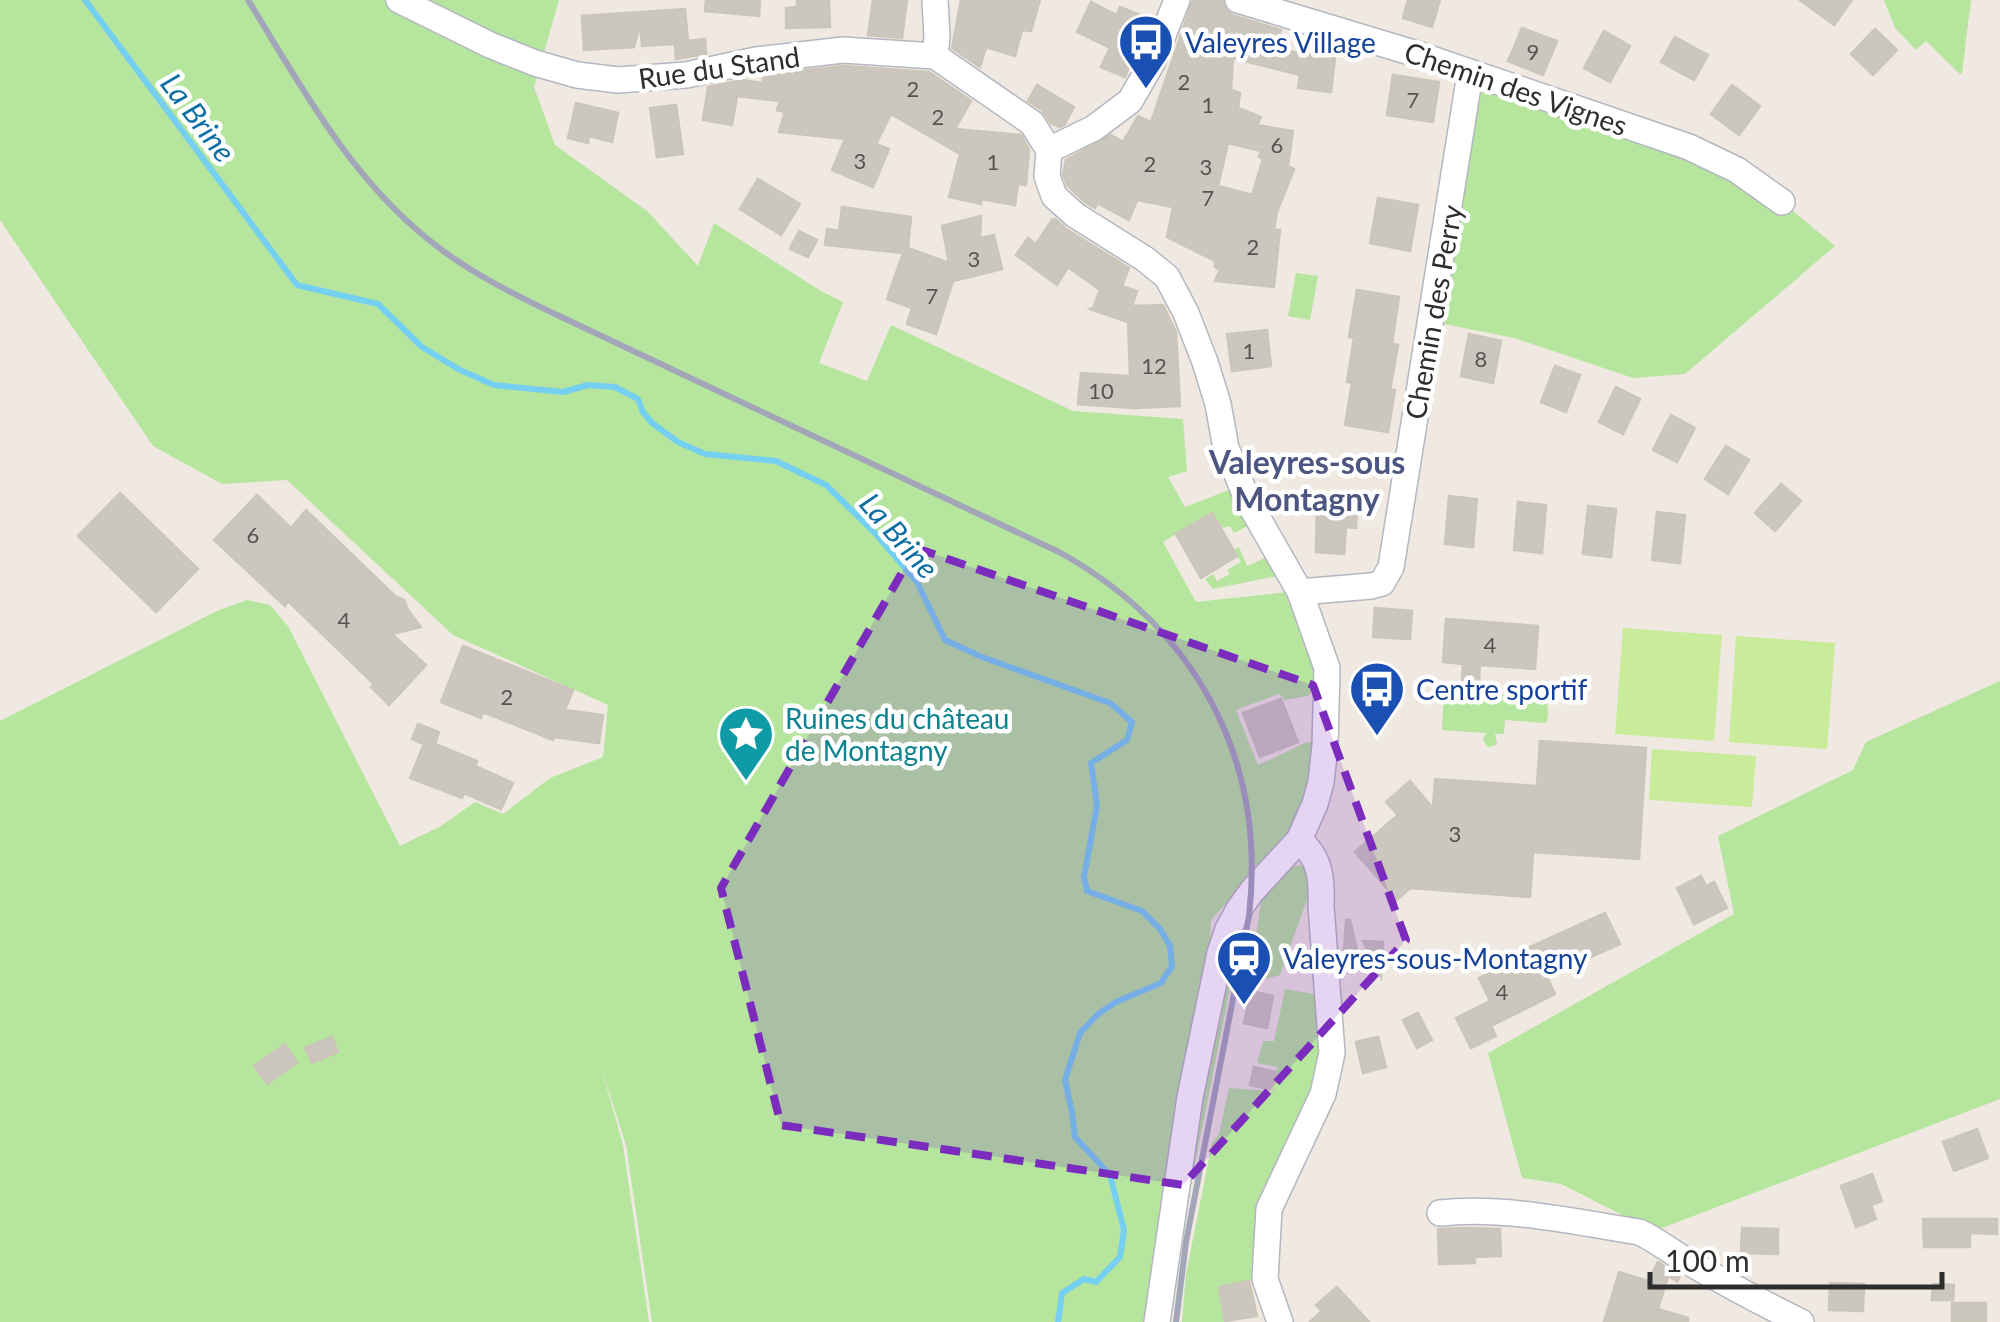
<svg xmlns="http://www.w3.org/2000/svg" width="2000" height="1322" font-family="Lato,sans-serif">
  <rect width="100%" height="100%" fill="#efe9e1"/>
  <g fill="#b6e59e">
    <polygon points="0,0 559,0 534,87 555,145 647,211 698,266 714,223 821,291 843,302 819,363 867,381 891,325 1073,411 1183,419 1187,471 1168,477 1185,507 1239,486 1257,521 1234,533 1230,526 1223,528 1212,512 1163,542 1196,602 1289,592 1311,653 1317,686 1308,696 1285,700 1279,694 1236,710 1258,765 1305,743 1313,741 1313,767 1303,806 1293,830 1211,920 1210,944 1195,1010 1188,1097 1155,1322 652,1322 626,1145 602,1070 623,1145 649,1322 0,1322 0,721 217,611 247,600 270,605 288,626 400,846 441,826 475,802 503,814 550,778 603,757 608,705 453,635 287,480 222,484 153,446 0,220"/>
    <polygon points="1884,0 1971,0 1962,73 1960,74 1926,41 1916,50 1895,28"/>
    <polygon points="1471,75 1689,148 1782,202 1835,246 1685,374 1633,378 1514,338 1434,322"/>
    <polygon points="1296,273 1318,276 1310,320 1288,316"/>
    <polygon points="1239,547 1247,566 1275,553 1287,574 1213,589 1205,579 1213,574 1217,581 1230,574 1227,570 1241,562 1234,549"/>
    <polygon points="2000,681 2000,1099 1654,1231 1561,1184 1522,1178 1488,1053 1734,914 1718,836 1853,770 1866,742"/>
    <polygon points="1444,691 1547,698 1548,716 1546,723 1505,720 1504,734 1495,734 1497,743 1494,746 1488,747 1483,740 1486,733 1442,730"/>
    <polygon points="1304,865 1313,883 1280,975 1266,979 1253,970 1252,964 1261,901 1263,895 1288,867"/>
    <polygon points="1242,929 1173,1273 1164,1317 1227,955"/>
    <polygon points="1285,989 1319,995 1320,1058 1258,1279 1218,1286 1224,1322 1182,1322 1186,1274 1212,1143 1219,1134 1229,1088 1272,1091 1277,1067 1257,1063 1263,1041 1274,1041"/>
  </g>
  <g fill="#c9ec9a">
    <polygon points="1623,628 1722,635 1714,741 1615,734"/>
    <polygon points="1736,636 1835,643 1827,749 1729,742"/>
    <polygon points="1652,749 1756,756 1752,807 1649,800"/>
  </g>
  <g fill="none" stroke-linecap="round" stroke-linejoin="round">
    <polyline stroke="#75cff0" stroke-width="6" points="85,0 297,285 378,304 422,347 460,370 494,385 563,392 588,385 615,387 638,399 643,412 652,423 678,442 705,454 776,461 826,485 874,532 917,582 945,640 982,657 1110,703 1132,722 1127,740 1091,763 1097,806 1084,877 1087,891 1142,911 1160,929 1170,946 1172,966 1161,983 1116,1002 1098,1014 1080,1033 1065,1080 1072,1112 1075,1137 1110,1175 1124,1230 1120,1257 1096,1282 1084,1279 1062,1293 1058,1322"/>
  </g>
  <g fill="#cbc7bf" stroke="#cbc5ba" stroke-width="2.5" fill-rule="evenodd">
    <polygon points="706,0 760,0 759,16 705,11"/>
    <polygon points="797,0 829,0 830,27 786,28 786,8 797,7"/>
    <polygon points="873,0 907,0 902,38 868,35"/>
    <polygon points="961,0 1040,0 1031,31 1022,30 1015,56 986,47 980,67 952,48"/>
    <path d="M1193 0H1222L1226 10 1232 15 1281 30 1274 44 1293 52 1335 57 1331 92 1298 88 1300 75 1233 58 1231 90 1240 93 1238 108 1261 117 1257 125 1293 131 1288 166 1294 169 1277 212 1274 230H1280L1274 287 1215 281 1220 270 1215 267V261L1167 237 1173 207 1137 200 1129 220 1097 203 1095 208 1085 202 1067 185 1063 174 1066 160 1111 135 1123 142 1138 116 1151 122ZM1228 143 1261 151 1259 157 1263 159 1252 195 1218 186Z"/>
    <polygon points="1408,0 1440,0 1432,27 1403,18"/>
    <polygon points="1800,0 1852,0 1834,25"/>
    <polygon points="1091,2 1117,15 1120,7 1142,16 1132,44 1138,46 1125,77 1101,67 1110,48 1077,32"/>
    <polygon points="685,9 688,41 705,39 706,54 676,59 675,44 642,46 640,24 634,47 584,50 582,16"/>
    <polygon points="1522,28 1557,41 1543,75 1508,61"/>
    <polygon points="1875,29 1897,50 1873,75 1851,54"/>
    <polygon points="1604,31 1630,46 1610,82 1584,68"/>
    <polygon points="1675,37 1708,55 1694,80 1661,62"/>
    <polygon points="843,66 929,72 971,101 955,129 1021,135 1029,149 1026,185 1018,184 1015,205 981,199 981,204 949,197 960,154 891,114 876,144 889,149 873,187 832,170 845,139 779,132 785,112 777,110 780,101 737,96 732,125 703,120 708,87 742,80 762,83 764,75"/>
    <polygon points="1393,75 1439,82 1433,122 1387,115"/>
    <polygon points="1037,85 1074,107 1064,125 1059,127 1051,123 1042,110 1028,101"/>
    <polygon points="1732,85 1760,106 1739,135 1711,114"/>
    <polygon points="576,103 618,113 612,142 589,136 588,143 568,138"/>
    <polygon points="676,105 683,154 657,157 650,108"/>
    <polygon points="758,179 800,204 781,235 740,209"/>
    <polygon points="1378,198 1418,205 1410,251 1370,243"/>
    <polygon points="842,207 911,217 908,248 949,263 942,226 981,216 980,238 994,235 1002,269 953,281 936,334 907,324 912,308 887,299 903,253 825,245 827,229 839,231"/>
    <polygon points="1055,219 1066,229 1129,268 1122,286 1137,291 1132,306 1163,305 1176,332 1180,406 1134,408 1078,404 1081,373 1130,376 1128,322 1090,309 1093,308 1100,290 1068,267 1057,285 1016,255 1028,238 1036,244 1052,220"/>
    <polygon points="799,231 817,240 808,257 790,249"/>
    <polygon points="1357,290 1399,297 1392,344 1398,345 1390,390 1395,390 1388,432 1345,425 1352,383 1347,382 1354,338 1349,337"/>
    <polygon points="1267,330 1271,366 1232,371 1227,334"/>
    <polygon points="1469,334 1501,341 1493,383 1461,376"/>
    <polygon points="1555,366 1580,375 1566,412 1541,402"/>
    <polygon points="1616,387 1640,399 1623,434 1599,422"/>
    <polygon points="1671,415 1695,428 1677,462 1653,450"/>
    <polygon points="1726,446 1749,460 1728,494 1705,479"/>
    <polygon points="1781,484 1801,501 1775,531 1755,513"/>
    <polygon points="120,493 198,569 156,612 78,536"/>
    <polygon points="257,495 291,528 306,510 395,596 404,600 408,610 421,627 392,634 426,665 389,705 371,687 374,684 288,601 285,606 214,540"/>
    <polygon points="1317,495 1358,498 1356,528 1346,527 1344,554 1316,552"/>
    <polygon points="1449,496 1477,499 1473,547 1445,544"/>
    <polygon points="1518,502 1546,505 1542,553 1514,550"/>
    <polygon points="1588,506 1616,509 1611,557 1583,554"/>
    <polygon points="1657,512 1685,515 1680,563 1652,560"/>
    <polygon points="1212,513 1237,556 1201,578 1176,534"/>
    <polygon points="1375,608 1412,611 1410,639 1373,637"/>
    <polygon points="1446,619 1538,626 1535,669 1480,665 1479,681 1462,680 1463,664 1443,662"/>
    <polygon points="463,646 573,690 565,710 603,715 599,743 554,737 553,740 483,712 481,718 441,702"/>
    <polygon points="1281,699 1298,742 1260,757 1243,713"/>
    <polygon points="418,724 439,732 435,744 477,761 475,766 513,783 501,809 464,793 462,798 410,778 424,744 412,739"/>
    <polygon points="1540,741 1646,748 1639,859 1533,852 1530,897 1410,888 1397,900 1355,852 1398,815 1386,802 1410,781 1433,808 1435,779 1537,786"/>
    <polygon points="1701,876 1706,886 1714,882 1727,908 1694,924 1677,888"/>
    <polygon points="1605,913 1620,944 1547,977 1555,994 1491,1026 1496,1036 1471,1048 1456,1018 1490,1001 1479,978 1530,954 1528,948"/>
    <polygon points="1346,920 1350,920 1361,967 1343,966"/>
    <polygon points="1363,941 1383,942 1381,977"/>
    <polygon points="1251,991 1273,996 1267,1028 1244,1023"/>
    <polygon points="1418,1013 1432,1040 1417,1048 1403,1020"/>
    <polygon points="332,1037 338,1052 312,1063 305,1048"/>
    <polygon points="1378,1037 1386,1067 1363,1073 1356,1042"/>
    <polygon points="285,1044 297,1063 267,1084 254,1066"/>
    <polygon points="1254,1067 1276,1072 1272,1090 1250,1085"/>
    <polygon points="1977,1129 1988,1158 1954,1171 1943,1142"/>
    <polygon points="1872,1174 1882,1201 1871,1205 1876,1219 1856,1227 1841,1186"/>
    <polygon points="1923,1219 1997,1219 1997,1234 1970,1233 1970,1247 1924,1247"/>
    <polygon points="1465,1228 1500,1229 1501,1256 1474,1257 1475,1263 1439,1264 1438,1229"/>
    <polygon points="1742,1228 1778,1229 1778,1254 1741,1253"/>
    <polygon points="1658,1262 1680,1276 1677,1281 1668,1276 1658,1309 1688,1318 1688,1322 1604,1322 1619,1272 1648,1281"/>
    <polygon points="1249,1281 1257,1316 1225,1321 1219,1287"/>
    <polygon points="1830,1283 1864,1284 1863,1311 1829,1310"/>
    <polygon points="1933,1284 1954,1285 1953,1300 1932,1300"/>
    <polygon points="1337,1287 1369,1322 1310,1322 1322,1311 1316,1305"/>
    <rect x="1952" y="1303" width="34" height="19"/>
  </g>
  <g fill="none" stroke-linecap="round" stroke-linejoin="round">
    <g stroke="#b4b7c1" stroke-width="28">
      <g id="minor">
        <polyline points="399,0 490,45 535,63 577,75 618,80 686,75 756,60 843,50 935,56 1032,123 1049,150 1047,176 1054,196 1075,215 1145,259 1167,277 1186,313 1205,362 1218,404 1226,448 1248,501 1300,592 1327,668 1325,746 1321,782 1315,804 1299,840 1252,891 1239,909 1228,929 1220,953 1190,1097 1157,1322"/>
        <polyline points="1238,0 1420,55 1689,147 1737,170 1782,202"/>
        <polyline points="935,56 937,36 935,0"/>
        <polyline points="1049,150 1094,128 1130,101 1152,63 1177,0"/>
        <polyline points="1300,592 1371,586 1382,583 1391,567 1470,74"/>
        <path d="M1440 1213C1504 1206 1576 1222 1639 1232 1657 1240 1671 1252 1687 1261 1725 1283 1762 1303 1801 1322"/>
        <path d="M1280 1322 1265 1279 1269 1209 1323 1094 1332 1053 1321 906C1322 880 1321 858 1299 840"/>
      </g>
    </g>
    <use href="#minor" stroke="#fff" stroke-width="25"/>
    <path stroke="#a3a6b8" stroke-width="6" d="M248 0C301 86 349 176 429 240 467 271 511 293 555 314L1059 552C1196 628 1267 759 1249 916L1186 1242 1176 1322"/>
  </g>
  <path fill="#7b2cbf" fill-opacity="0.2" stroke="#7b2cbf" stroke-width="8" stroke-dasharray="20 12" stroke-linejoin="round" d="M916 548 1313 685 1406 940 1183 1185 781 1125 721 888Z"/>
  <defs>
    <g id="bus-pin" transform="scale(2.875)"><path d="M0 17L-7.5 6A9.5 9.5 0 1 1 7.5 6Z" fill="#1a4fb4" stroke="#fff"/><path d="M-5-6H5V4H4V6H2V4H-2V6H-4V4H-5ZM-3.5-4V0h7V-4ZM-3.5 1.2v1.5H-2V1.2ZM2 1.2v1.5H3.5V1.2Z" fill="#fff"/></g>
    <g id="sight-pin" transform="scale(2.875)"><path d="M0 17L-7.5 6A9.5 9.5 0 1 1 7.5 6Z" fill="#0f9aa8" stroke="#fff"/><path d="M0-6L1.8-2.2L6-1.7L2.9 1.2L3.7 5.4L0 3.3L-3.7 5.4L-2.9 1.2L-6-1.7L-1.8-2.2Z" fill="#fff"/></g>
    <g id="station-pin" transform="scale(2.875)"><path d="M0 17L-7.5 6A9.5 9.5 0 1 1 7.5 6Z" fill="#1a4fb4" stroke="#fff"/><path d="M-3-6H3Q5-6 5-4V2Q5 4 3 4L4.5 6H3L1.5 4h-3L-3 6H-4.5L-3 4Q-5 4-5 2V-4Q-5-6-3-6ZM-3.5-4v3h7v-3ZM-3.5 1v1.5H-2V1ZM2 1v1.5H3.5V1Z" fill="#fff"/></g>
  </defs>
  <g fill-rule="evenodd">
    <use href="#bus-pin" x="1146" y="42"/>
    <use href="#bus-pin" x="1377" y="689"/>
    <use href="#sight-pin" x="746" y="734"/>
    <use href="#station-pin" x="1244" y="958"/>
  </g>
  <g text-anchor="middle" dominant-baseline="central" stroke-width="9" stroke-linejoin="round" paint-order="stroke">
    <g font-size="22" fill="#555452">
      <text x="1533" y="51">9</text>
      <text x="1184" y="81">2</text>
      <text x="913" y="88">2</text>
      <text x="1413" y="99">7</text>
      <text x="1208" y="104">1</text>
      <text x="938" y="116">2</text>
      <text x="1277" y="144">6</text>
      <text x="860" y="160">3</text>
      <text x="993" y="161">1</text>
      <text x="1150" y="163">2</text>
      <text x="1206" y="166">3</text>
      <text x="1208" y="197">7</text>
      <text x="1253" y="246">2</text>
      <text x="974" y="258">3</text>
      <text x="932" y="295">7</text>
      <text x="1249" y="350">1</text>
      <text x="1481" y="358">8</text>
      <text x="1154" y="365">12</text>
      <text x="1101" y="390">10</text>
      <text x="253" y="534">6</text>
      <text x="344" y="619">4</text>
      <text x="1490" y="644">4</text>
      <text x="507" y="696">2</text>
      <text x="1455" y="833">3</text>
      <text x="1502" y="991">4</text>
    </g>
    <g font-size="28" fill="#164399" stroke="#fff" text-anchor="start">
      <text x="1185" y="42">Valeyres Village</text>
      <text x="1416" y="689">Centre sportif</text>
      <text x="1283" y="958">Valeyres-sous-Montagny</text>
    </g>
    <g font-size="28" fill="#2e2e2e" stroke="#fff">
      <text transform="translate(719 67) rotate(-8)">Rue du Stand</text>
      <text transform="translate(1516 88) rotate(19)">Chemin des Vignes</text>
      <text transform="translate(1433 312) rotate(-80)">Chemin des Perry</text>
    </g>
    <g font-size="28" fill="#0d838f" stroke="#fff" text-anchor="start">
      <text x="785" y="718">Ruines du château<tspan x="785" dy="32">de Montagny</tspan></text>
    </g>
    <g font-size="30" font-style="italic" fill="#0d6fa3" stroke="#fff">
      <text transform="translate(199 117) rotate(53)">La Brine</text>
      <text transform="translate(900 535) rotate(49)">La Brine</text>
    </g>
    <g font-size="32" font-weight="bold" fill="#4d5680" stroke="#fff">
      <text x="1307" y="461">Valeyres-sous<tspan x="1307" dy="37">Montagny</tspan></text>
    </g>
  </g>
  <path d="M1650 1272v15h292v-15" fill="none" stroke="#2e2e2e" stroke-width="5"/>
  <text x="1665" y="1272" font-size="30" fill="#2e2e2e" stroke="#ffffff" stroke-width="8" paint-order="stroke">100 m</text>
</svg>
